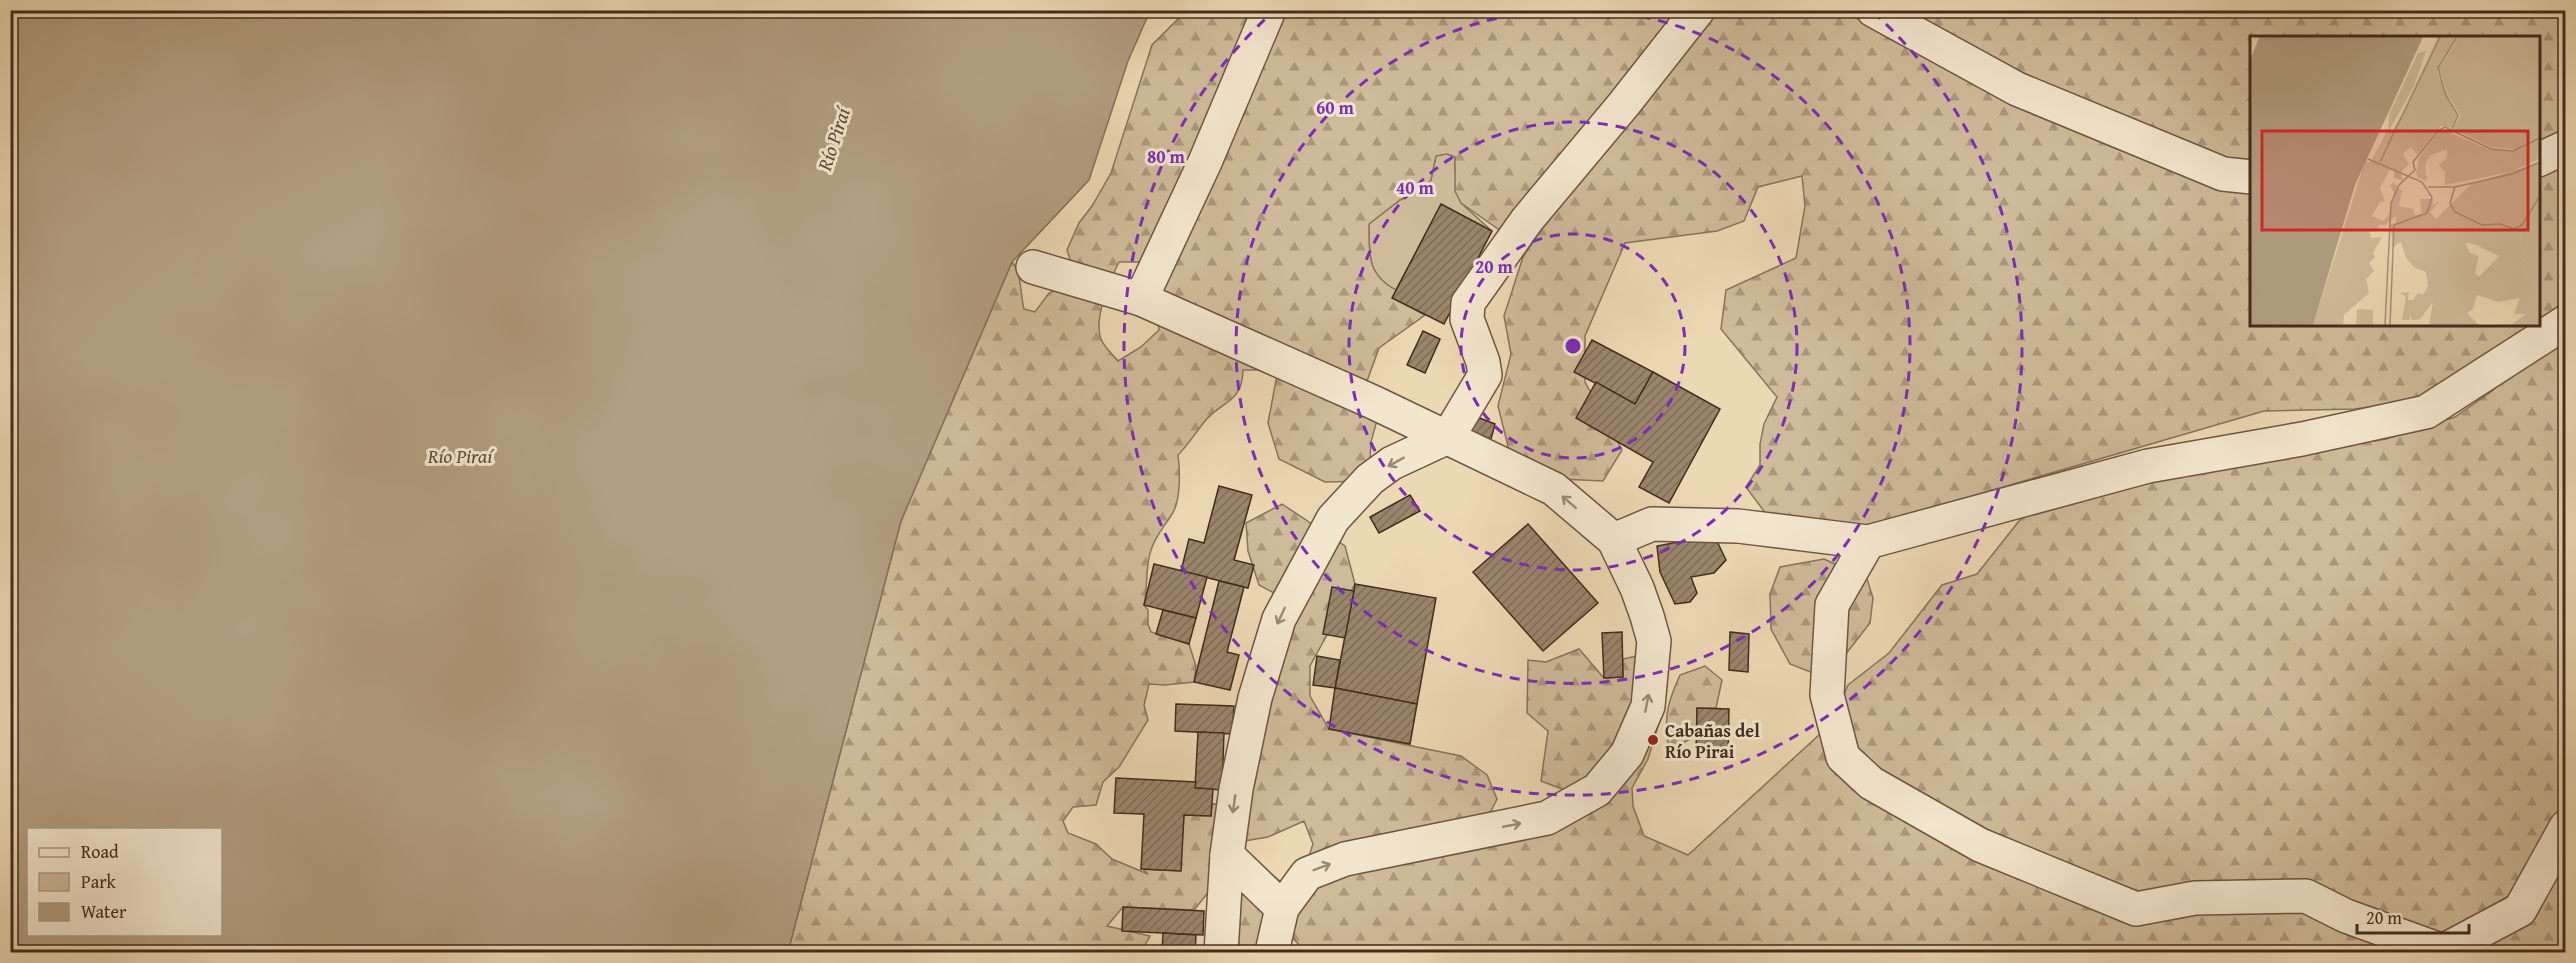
<svg xmlns="http://www.w3.org/2000/svg" width="2576" height="963" font-family="'Gentium Book Plus',serif">
  <defs>
    <pattern id="forest-firs" width="22" height="20" patternUnits="userSpaceOnUse" patternTransform="scale(1.5)"><rect width="22" height="20" fill="#cfbb9a"/><path d="M5 1l3.5 6h-7zM16 11l3.5 6h-7z" fill="#aa987d"/></pattern>
    <pattern id="building-hatch" width="6" height="6" patternUnits="userSpaceOnUse" patternTransform="scale(1.5)"><rect width="6" height="6" fill="#9a856c"/><path d="M-1 1l2-2M0 6l6-6M5 7l2-2" fill="none" stroke="#7f6d58"/></pattern>
  </defs>
  <rect width="100%" height="100%" fill="#ecd8b3"/>
  <filter id="stains"><feTurbulence type="fractalNoise" baseFrequency=".00333" numOctaves="4"/><feColorMatrix values="0 0 0 0 .2 0 0 0 0 .09 0 0 0 0 .02 0 0 0 .5 -.17"/></filter>
  <radialGradient id="worn" r=".72"><stop offset=".6" stop-color="#630" stop-opacity="0"/><stop offset="1" stop-color="#630" stop-opacity=".3"/></radialGradient>
  <path fill="#cfbb9a" stroke="#88745c" stroke-width="1.5" d="M1447 154 1455 157V170L1461 203 1492 231 1441 205 1396 290C1367 275 1369 254 1369 224L1400 200 1422 190 1431 180 1436 155Z"/>
  <g fill="url(#forest-firs)" stroke="#88745c" stroke-width="1.5" fill-rule="evenodd">
    <path d="M1186 11H1682L1508 236 1461 203 1455 191V157L1447 154 1436 156 1431 180 1422 190 1400 200 1369 224C1369 254 1367 275 1396 290L1393 298 1425 315 1379 348 1367 381 1344 395 1379 413 1371 442 1369 481 1325 482 1279 459 1268 423 1278 370H1243C1242 404 1222 400 1205 421 1196 432 1189 444 1178 455 1180 470 1181 501 1172 514 1164 527 1156 535 1151 550 1145 567 1148 587 1144 605L1148 610V624L1151 632 1189 644 1196 666 1194 682 1165 685 1149 684 1144 705 1148 720 1119 767 1103 782 1096 805 1073 807 1063 821 1068 833 1096 844 1112 859 1148 874 1143 869 1180 871 1184 815 1211 816 1212 804 1230 803 1285 599 1259 585 1248 551 1246 523 1282 504 1345 546 1355 584 1310 666V696L1329 729 1461 756 1487 775 1497 799 1486 821 1583 797 1541 781 1548 731 1527 713 1528 660 1546 662 1579 649 1604 678 1623 677V659L1641 655 1654 660 1658 726 1648 759 1632 788 1633 806 1644 836 1688 855 1832 723 1848 685 1889 653 1942 585 1977 574 2023 516 2113 491 2259 459 2386 439 2455 417 2492 391 2521 361 2565 342V952H1306L1288 933 1278 952H1243L1231 926 1240 896 1269 872 1296 895 1313 844 1304 821 1268 837 1232 843 1214 885 1194 910 1123 907 1107 926 1150 936 1141 952H1085L1074 946 1059 952H788L901 521 1012 262C1022 273 1020 294 1024 309L1035 312 1049 293 1062 288 1071 263 1067 250 1079 223 1092 206 1111 173 1152 45ZM1119 262H1147L1154 288 1159 330 1141 347 1118 361C1113 355 1104 347 1101 339 1093 319 1110 280 1119 262ZM2510 895 2520 909 2481 912Z"/>
    <polygon points="1711,11 1843,11 1973,81 2252,193 2252,324 2537,324 2441,386 2409,401 2355,409 2264,411 1866,527 1772,522 1746,487 1760,465 1760,444 1764,424 1777,397 1721,329 1726,290 1796,258 1805,206 1802,176 1758,187 1744,221 1717,231 1625,243 1585,336 1585,382 1622,450 1603,481 1560,479 1510,454 1498,406 1511,354 1504,316 1523,257 1561,200"/>
    <polygon points="1897,11 2565,11 2565,305 2539,323 2538,38 2252,38 2252,162 2220,159 2141,126 2031,77 1945,32"/>
    <polygon points="1824,559 1867,579 1873,598 1870,623 1842,659 1813,673 1790,664 1771,629 1770,594 1780,567"/>
    <path d="M1705 666 1722 680 1716 708 1697 709V735L1669 751C1664 718 1666 706 1680 675Z"/>
  </g>
  <path fill="#b29e81" stroke="#85705a" stroke-width="1.5" fill-rule="evenodd" d="M10 11H1150L1128 61 1089 180 1012 262 901 521 788 952H11ZM28 830H220V934H28Z"/>
  <g fill="url(#building-hatch)" stroke="#422c1f" stroke-width="1.5">
    <polygon points="1441,204 1492,231 1444,324 1392,298"/>
    <polygon points="1423,331 1440,339 1425,373 1407,365"/>
    <polygon points="1592,340 1653,372 1635,404 1574,372"/>
    <polygon points="1653,372 1720,409 1669,503 1639,487 1653,462 1576,418 1596,382 1635,404"/>
    <polygon points="1477,417 1495,424 1491,439 1468,431"/>
    <polygon points="1219,486 1252,495 1234,560 1254,565 1248,588 1181,571 1189,539 1204,543"/>
    <polygon points="1410,495 1420,511 1379,533 1370,517"/>
    <polygon points="1528,524 1598,603 1543,651 1473,572"/>
    <polygon points="1714,535 1726,560 1714,573 1691,577 1697,593 1690,602 1675,604 1660,572 1657,546"/>
    <polygon points="1154,564 1207,577 1196,618 1144,605"/>
    <polygon points="1219,581 1244,587 1227,652 1239,655 1230,690 1194,682"/>
    <polygon points="1355,584 1436,598 1417,704 1335,688"/>
    <polygon points="1332,587 1354,591 1345,638 1323,634"/>
    <polygon points="1163,610 1196,618 1189,644 1156,634"/>
    <polygon points="1622,632 1623,677 1604,678 1602,633"/>
    <polygon points="1730,632 1749,634 1748,672 1729,670"/>
    <polygon points="1317,656 1340,660 1335,688 1313,685"/>
    <polygon points="1335,688 1417,704 1410,744 1329,729"/>
    <polygon points="1176,704 1234,706 1232,734 1175,731"/>
    <polygon points="1697,708 1729,709 1728,754 1696,754"/>
    <polygon points="1198,732 1224,733 1222,790 1195,788"/>
    <polygon points="1116,778 1196,782 1195,788 1213,789 1211,816 1184,815 1181,871 1141,869 1144,814 1114,813"/>
    <polygon points="1123,907 1204,911 1203,935 1122,931"/>
    <polygon points="1163,933 1196,935 1195,952 1162,952"/>
  </g>
  <g fill="none" stroke-linecap="round" stroke-linejoin="round">
    <g stroke="#6c5744" stroke-width="36">
      <g id="minor">
        <polyline points="1873,10 2017,89 2223,174 2252,177"/>
        <polyline points="2538,160 2566,147"/>
        <polyline points="1033,267 1141,299 1375,403 1554,489 1614,540 1637,588 1647,616 1654,641 1648,706 1627,754 1597,790 1547,818 1345,859 1307,874 1282,908 1272,952"/>
        <polyline points="1141,299 1205,162 1269,10"/>
        <polyline points="1614,540 1652,524 1738,526 1868,542 2148,466 2302,439 2426,412 2566,322"/>
        <polyline points="1868,542 1832,605 1827,695 1843,757 1871,783 1980,845 2136,909 2195,898 2306,896 2346,916 2443,951 2520,910 2566,827"/>
        <polyline points="1227,855 1282,908"/>
        <polyline points="1221,952 1227,855 1236,789 1255,698 1279,619 1333,519 1370,479 1392,463 1448,437 1485,375 1483,362 1467,319 1468,303 1527,220 1624,104 1698,10"/>
      </g>
    </g>
    <use href="#minor" stroke="#f3e6ce" stroke-width="33"/>
  </g>
  <defs><path id="oneway-shaft" d="M-6 0H5M1.5-3L5.5 0L1.5 3" fill="none" stroke-width="1.6" stroke-linecap="round" stroke-linejoin="round" transform="scale(1.5)"/></defs>
  <g stroke="#9a8976">
    <use href="#oneway-shaft" transform="translate(1396 462) rotate(151)"/>
    <use href="#oneway-shaft" transform="translate(1569 502) rotate(-139)"/>
    <use href="#oneway-shaft" transform="translate(1281 616) rotate(115)"/>
    <use href="#oneway-shaft" transform="translate(1647 703) rotate(-79)"/>
    <use href="#oneway-shaft" transform="translate(1234 804) rotate(98)"/>
    <use href="#oneway-shaft" transform="translate(1512 825) rotate(-11)"/>
    <use href="#oneway-shaft" transform="translate(1322 867) rotate(-21)"/>
  </g>
  <g fill="none" stroke="#7b2cbf" stroke-width="3" stroke-dasharray="10 8">
    <circle cx="1573" cy="346" r="112"/>
    <circle cx="1573" cy="346" r="224"/>
    <path d="M1605 11A337 337 0 1 1 1541 11"/>
    <path d="M1873 12A449 449 0 1 1 1273 12"/>
  </g>
  <circle fill="#8f2418" stroke="#f3e6ce" stroke-width="2" cx="1653" cy="740" r="6"/>
  <g text-anchor="middle" dominant-baseline="central" stroke-width="6" stroke-linejoin="round" paint-order="stroke">
    <g font-size="18" font-weight="bold" fill="#422c1f" stroke="#f3e6ce" text-anchor="start">
      <text x="1665" y="730">Cabañas del<tspan x="1665" dy="21">Río Pirai</tspan></text>
    </g>
    <g font-size="20" font-style="italic" fill="#5e4838" stroke="#f3e6ce">
      <text transform="translate(833 139) rotate(-72)">Río Piraí</text>
      <text x="460" y="455">Río Piraí</text>
    </g>
  </g>
  <g transform="translate(2250 36)">
    <rect width="290" height="290" fill="#ecd8b3"/>
    <path d="M289 188V242H276L270 198ZM107 273 123 274V289H106Z" fill="#cfbb9a"/>
    <path d="M188 1H207L187 36 207 79 202 92 191 90 167 119 161 111 153 118 159 128 151 136 153 145 144 142V134L140 133 130 152 135 165 130 166 122 180 133 185 139 178 144 157 140 149 144 147 152 155 149 170 163 173 165 179 175 177 171 176 170 163H183V169L190 165 180 176 186 183 221 148 289 127V188L270 198 276 241 289 242V289H261L276 278H264L270 262 248 266 227 259 223 273 217 277 229 289H179L183 266 170 283 162 284 160 279 159 284H152L156 261 150 257 159 256 158 264H163L168 257 173 259 178 250 176 236 165 232 156 222 151 206 143 211 140 188 146 187V180L135 189H128L129 195 120 194 121 202 132 201 123 217 125 221 119 227 124 235 116 243 119 257 94 279 93 289H63L116 122 118 127 121 125 138 93 139 79 168 17 176 15 164 50 140 93 142 96 154 74ZM215 207 224 208 249 220 229 241 225 237 229 220 220 217ZM209 1H289V123L260 136 195 149V136L189 129 197 122V113L179 120 175 130 177 145 168 142 166 137 169 122 191 93 240 114H273L241 111 204 93 210 79 199 61 189 33Z" fill="#cfbb9a" fill-rule="evenodd"/>
    <path d="M9 1H173L105 149 63 289H0V25Z" fill="#b29e81"/>
    <path fill="none" stroke="#a89378" stroke-width="1.5" d="M202 94 208 79 196 60 188 32 207 1M118 123 172 146 182 161 177 177 144 189 140 289M130 126 190 1M178 151H205L262 138 290 126M205 151 200 167 205 176 232 189 250 188 264 193 272 189 290 160M135 289 141 167 149 149 165 134 163 126 189 94 195 91 241 113 263 115 290 102"/>
    <path fill="#d62828" fill-opacity="0.15" stroke="#d62828" stroke-width="3" d="M12 95H278V194H12Z"/>
    <rect width="290" height="290" fill="none" stroke="#422c1f" stroke-width="3"/>
  </g>
  <circle cx="1573" cy="346" r="9" fill="#7b2cbf" stroke="#f3e6ce" stroke-width="3"/>
  <g font-size="18" text-anchor="middle" font-weight="bold" fill="#7b2cbf" stroke="#f3e6ce" stroke-width="6" stroke-linejoin="round" paint-order="stroke">
    <text x="1335" y="114">60 m</text>
    <text x="1166" y="163">80 m</text>
    <text x="1415" y="194">40 m</text>
    <text x="1494" y="273">20 m</text>
  </g>
  <rect width="2576" height="963" fill="none" stroke="#ecd8b3" stroke-width="36"/>
  <rect x="12" y="12" width="2552" height="939" fill="none" stroke="#422c1f" stroke-width="3"/>
  <rect x="18" y="18" width="2540" height="927" fill="none" stroke="#422c1f" stroke-width="1.5"/>
  <rect x="27" y="828" width="195" height="108" fill="#f3e6ce" stroke="#ac9c88" stroke-width="1.5"/>
  <rect x="39" y="848" width="30" height="9" fill="#f3e6ce" stroke="#ac9c88" stroke-width="1.5"/>
  <text x="81" y="858" font-size="18" fill="#422c1f">Road</text>
  <rect x="39" y="873" width="30" height="18" fill="#cfbb9a" stroke="#ac9c88" stroke-width="1.5"/>
  <text x="81" y="888" font-size="18" fill="#422c1f">Park</text>
  <rect x="39" y="903" width="30" height="18" fill="#b29e81" stroke="#ac9c88" stroke-width="1.5"/>
  <text x="81" y="918" font-size="18" fill="#422c1f">Water</text>
  <path d="M2357 924v9h112v-9" fill="none" stroke="#422c1f" stroke-width="3"/>
  <text x="2366" y="924" font-size="18" fill="#422c1f" stroke="#f3e6ce" stroke-width="4.5" paint-order="stroke">20 m</text>
  <rect width="100%" height="100%" filter="url(#stains)"/>
  <rect width="100%" height="100%" fill="url(#worn)"/>
</svg>
